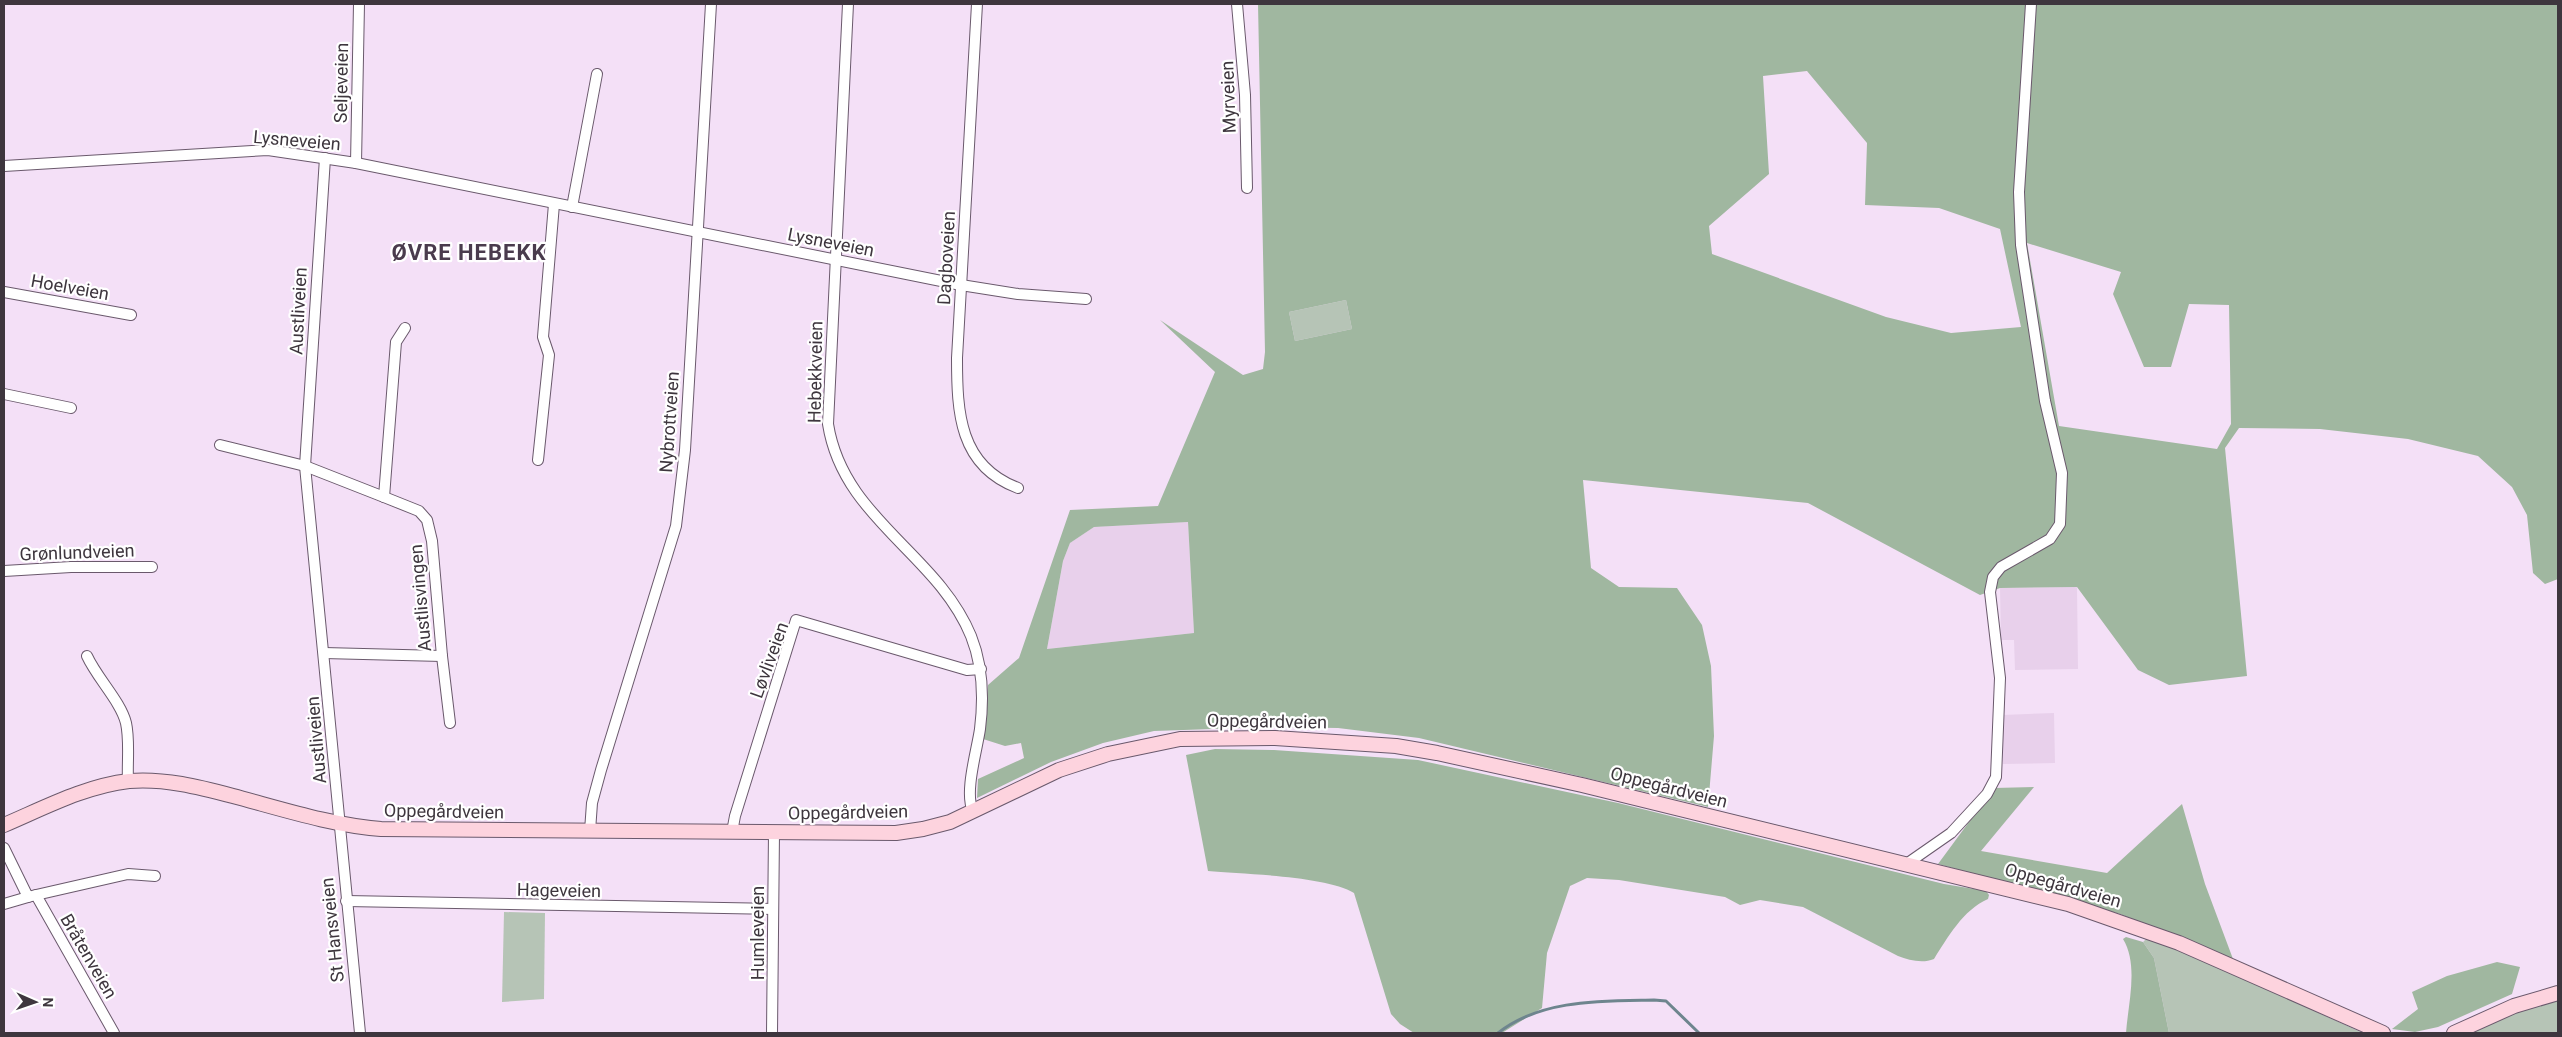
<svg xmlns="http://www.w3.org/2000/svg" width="2562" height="1037" font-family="Roboto,sans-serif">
  <rect width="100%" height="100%" fill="#f4e0f7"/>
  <g fill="#e8d0eb">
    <polygon points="1188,522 1194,633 1047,649 1063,561 1070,543 1094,527"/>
    <polygon points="2077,587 2078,669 2015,670 2014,640 2001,640 2000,588"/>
    <polygon points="2054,713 2055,763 2003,764 2002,715"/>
  </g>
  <g fill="#b6c4b6">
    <polygon points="1346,300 1352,329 1295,341 1289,312"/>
    <polygon points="504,912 545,913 544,999 502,1002"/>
    <polygon points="2149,936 2363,1033 2169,1033 2154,958 2143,942"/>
    <polygon points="2558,999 2558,1033 2464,1033 2500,1017"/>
  </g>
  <g fill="#a0b7a0" fill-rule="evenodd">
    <path d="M1258 4H2558V579L2545 584 2533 573 2527 515 2512 487 2478 456 2408 439 2320 429 2239 428 2225 448 2247 676 2169 685 2138 670 2077 587 2000 588 1980 595 1808 503 1583 480 1591 568 1619 587 1677 588 1702 625 1711 666 1714 736 1708 807 1419 738 1338 728 1275 727 1154 731 1103 743 1051 762 977 798 978 779 1024 758 1021 743 1005 746 983 739 988 685 1019 658 1070 510 1158 506 1215 372 1160 320 1243 375 1263 369 1265 352ZM1807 71 1867 143 1865 205 1939 208 2000 229 2021 327 1951 333 1886 317 1712 254 1709 226 1769 174 1763 76ZM2027 243 2121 272 2113 294 2144 367H2171L2189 304 2229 305 2231 424 2217 449 2059 426ZM1346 300 1352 329 1295 341 1289 312ZM1188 522 1194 633 1047 649 1063 561 1070 543 1094 527Z"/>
    <path d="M1215 749 1274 750 1418 760 1618 803 1944 884 1986 891 1989 895 1988 899C1963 910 1948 937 1934 959 1922 964 1909 960 1898 956L1803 907 1760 900 1740 905 1725 897 1619 880 1587 878 1570 886 1547 953 1542 1008 1502 1033H1414L1400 1024 1391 1014 1354 893C1327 876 1243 874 1208 871L1186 755Z"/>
    <polygon points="2034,787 1981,851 2107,873 2182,804 2205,884 2233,959 2120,914 1938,864 1994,788"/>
    <path d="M2126 937 2143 942 2154 958 2169 1033H2126C2128 1004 2139 965 2123 939Z"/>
    <polygon points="2497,962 2520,967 2512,994 2438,1027 2415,1032 2392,1029 2418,1009 2412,992 2447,976"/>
  </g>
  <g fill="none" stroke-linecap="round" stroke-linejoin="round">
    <path stroke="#6e858e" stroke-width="3" d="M1498 1033C1541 999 1602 1001 1654 1000L1666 1001 1699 1033"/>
    <g stroke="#6a596c" stroke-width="12">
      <g id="minor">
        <path d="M848 4 828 424C843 519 937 553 971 636 983 666 984 697 980 729 977 750 964 793 973 811"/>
        <path d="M977 4 957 358C957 412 959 466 1018 488"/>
        <polyline points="1237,4 1245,95 1247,188"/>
        <polyline points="325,158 305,466 360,1033"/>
        <polyline points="356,163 359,4"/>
        <polyline points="4,166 268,150 356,163 961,285 1018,294 1086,299"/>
        <polyline points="572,207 597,74"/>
        <polyline points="4,292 131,315"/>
        <polyline points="405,328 396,342 384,497 419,511 427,520 432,541 442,656 450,723"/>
        <polyline points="4,394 71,408"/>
        <polyline points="220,445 305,466 384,497"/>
        <polyline points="538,460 549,355 543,337 554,204"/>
        <polyline points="4,571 71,567 152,567"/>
        <polyline points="324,653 442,656"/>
        <path d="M87 656C97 678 121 702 126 723 130 741 127 763 128 781"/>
        <polyline points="590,831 592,803 601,770 676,526 685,450 711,4"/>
        <polyline points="732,832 735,816 796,620 967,670 981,669"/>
        <polyline points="4,848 28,897 36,895 114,1033"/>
        <polyline points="1905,865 1951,833 1987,794 1996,777 2000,678 1990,592 1993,577 2001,567 2050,539 2060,524 2062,473 2045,401 2021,245 2019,192 2031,4"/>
        <polyline points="36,895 128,874 155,876"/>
        <polyline points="346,901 773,909"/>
        <polyline points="4,904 28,897"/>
        <polyline points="772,1033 774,832"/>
      </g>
    </g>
    <g stroke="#6a596c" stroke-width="16">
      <g id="secondary">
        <path d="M4 825C44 808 85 786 129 781 164 778 199 787 233 796 282 809 331 825 381 829L896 833 923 829 950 822 1059 770 1108 754 1180 739 1275 738 1396 746 1437 753 1582 785 2068 904 2179 943 2383 1033"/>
        <polyline points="2454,1033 2514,1006 2558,993"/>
      </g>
    </g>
    <use href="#minor" stroke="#fff" stroke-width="10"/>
    <use href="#secondary" stroke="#fdd3de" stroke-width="14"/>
  </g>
  <g text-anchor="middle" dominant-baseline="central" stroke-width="4.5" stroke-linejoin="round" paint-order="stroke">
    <g font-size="18" fill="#3e363e" stroke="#fff">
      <text transform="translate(341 83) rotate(-89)">Seljeveien</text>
      <text transform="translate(1228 97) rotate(-92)">Myrveien</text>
      <text transform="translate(297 140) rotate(5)">Lysneveien</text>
      <text transform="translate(831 242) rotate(11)">Lysneveien</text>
      <text transform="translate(946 258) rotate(-87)">Dagboveien</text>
      <text transform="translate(70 287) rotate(10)">Hoelveien</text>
      <text transform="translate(298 311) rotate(-87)">Austliveien</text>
      <text transform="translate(815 372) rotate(-89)">Hebekkveien</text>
      <text transform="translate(669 422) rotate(-86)">Nybrottveien</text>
      <text transform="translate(77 552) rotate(-2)">Grønlundveien</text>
      <text transform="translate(420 598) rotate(-95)">Austlisvingen</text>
      <text transform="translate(769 660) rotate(-70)">Løvliveien</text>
      <text transform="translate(1267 721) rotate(1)">Oppegårdveien</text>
      <text transform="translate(316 740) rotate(-95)">Austliveien</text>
      <text transform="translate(1669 787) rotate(14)">Oppegårdveien</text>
      <text transform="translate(444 811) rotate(1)">Oppegårdveien</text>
      <text transform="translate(848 812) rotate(-1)">Oppegårdveien</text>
      <text transform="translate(2063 885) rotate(16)">Oppegårdveien</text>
      <text transform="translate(559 890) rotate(1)">Hageveien</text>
      <text transform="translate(332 930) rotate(-96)">St Hansveien</text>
      <text transform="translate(757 933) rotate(-90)">Humleveien</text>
      <text transform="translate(89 956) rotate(60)">Bråtenveien</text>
    </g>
    <g font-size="22" font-weight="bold" letter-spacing="1" fill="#4a3b4d" stroke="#fff">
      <text x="469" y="252">ØVRE HEBEKK</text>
    </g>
  </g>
  <rect width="2562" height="1037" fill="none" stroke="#3e363e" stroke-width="10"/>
  <g transform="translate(35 1002) rotate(92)" stroke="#ffffff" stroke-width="4" paint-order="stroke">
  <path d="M0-4L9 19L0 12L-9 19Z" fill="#3e363e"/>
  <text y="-8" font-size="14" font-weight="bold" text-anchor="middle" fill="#3e363e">N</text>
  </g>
</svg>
